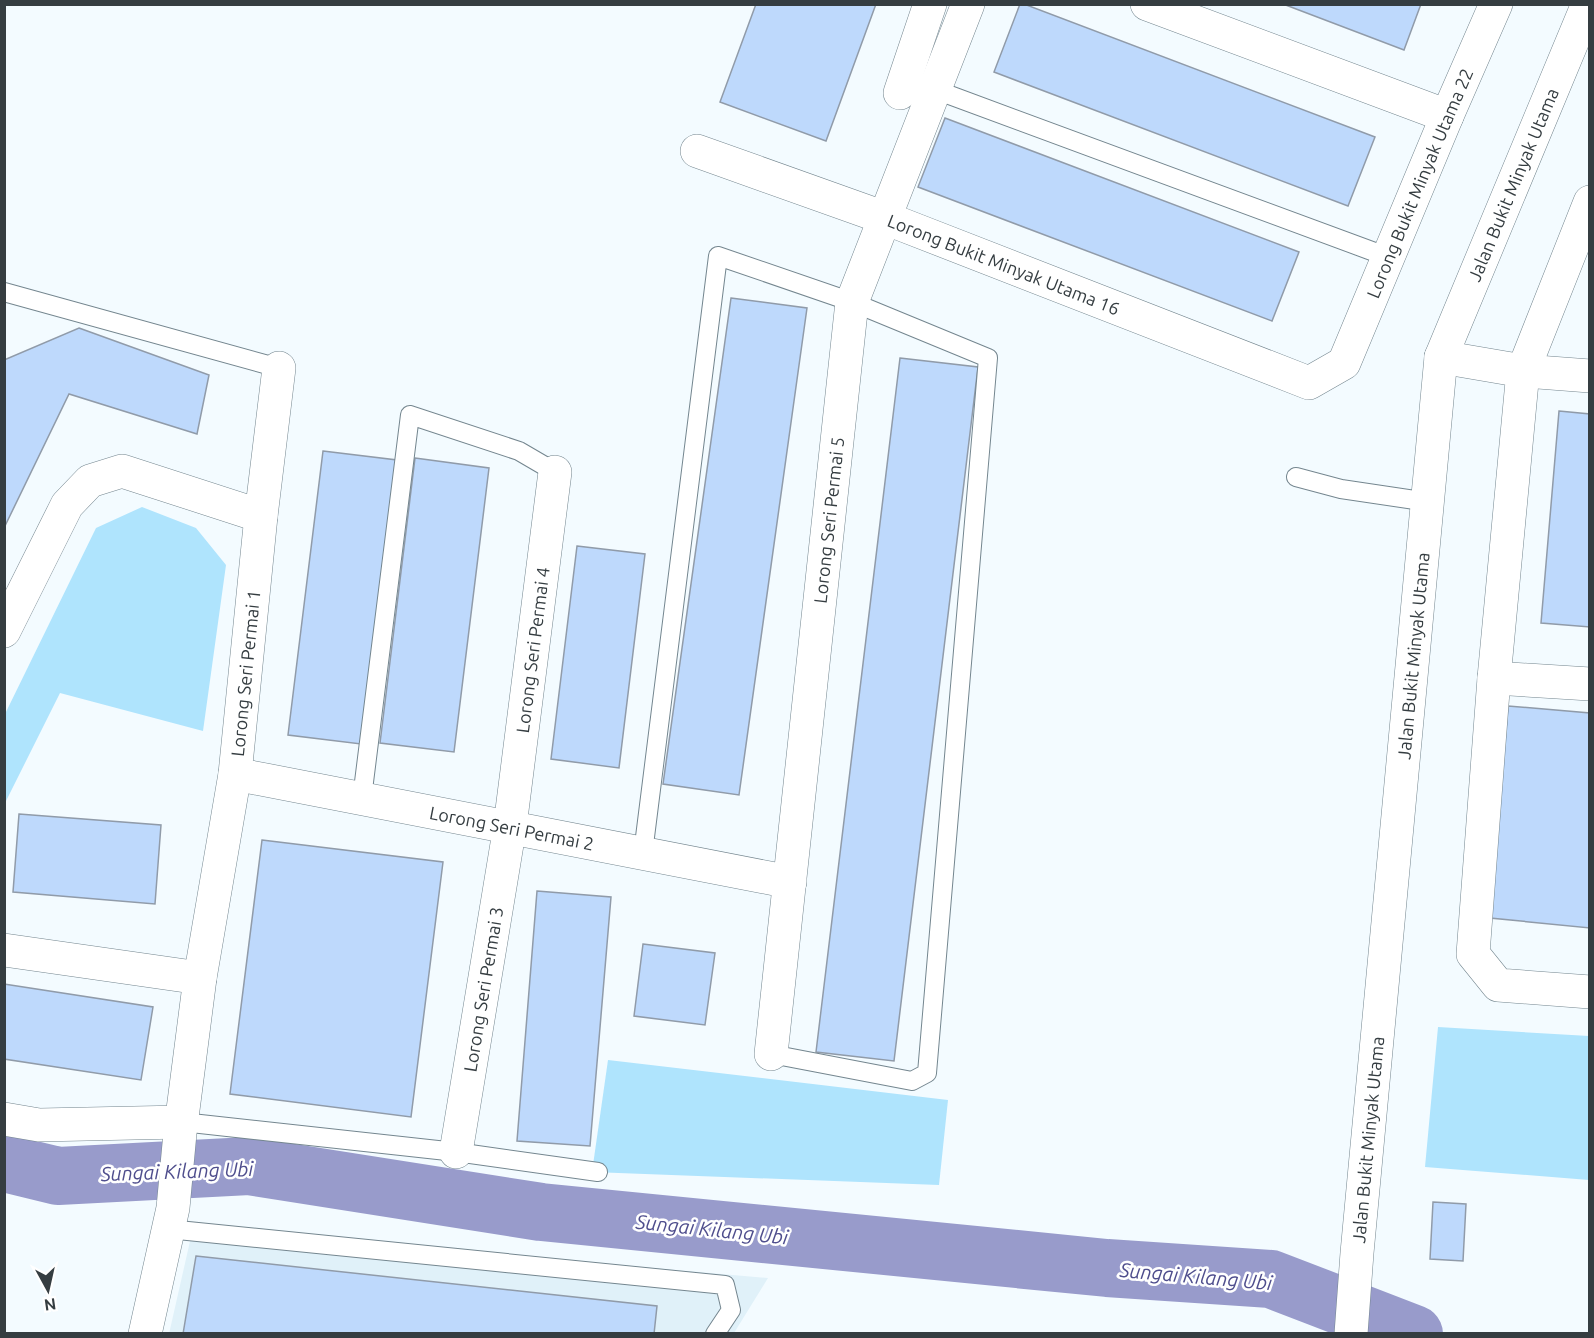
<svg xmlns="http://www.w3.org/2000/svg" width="1594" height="1338" font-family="Ubuntu,sans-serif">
  <rect width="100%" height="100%" fill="#f3fbff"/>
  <polygon fill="#e0f1f9" points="193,1228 768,1278 734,1333 169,1334"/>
  <g fill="#afe4fd">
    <polygon points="142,507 196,528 226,565 203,731 60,693 5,803 5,714 96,528"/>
    <polygon points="1438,1027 1589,1036 1589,1180 1425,1167"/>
    <polygon points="608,1060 948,1100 939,1185 592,1172"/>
  </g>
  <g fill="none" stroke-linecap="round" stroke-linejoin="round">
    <polyline stroke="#989bcb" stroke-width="58" points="4,1163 58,1176 249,1166 541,1212 1107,1268 1271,1279 1414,1334"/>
  </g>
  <g fill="#bed9fc" stroke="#909ba9" stroke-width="1.5">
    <polygon points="756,4 876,4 826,141 720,102"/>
    <polygon points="1020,4 1024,4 1375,137 1348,206 994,72"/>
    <polygon points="1283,4 1421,4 1404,50"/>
    <polygon points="945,118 1299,252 1272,321 918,187"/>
    <polygon points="731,298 807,308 739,795 663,784"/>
    <polygon points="79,328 209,375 197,434 69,394 4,528 4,360"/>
    <polygon points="900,358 978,367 894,1061 816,1052"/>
    <polygon points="1559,411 1590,414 1590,627 1541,623"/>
    <polygon points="323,451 397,460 361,744 288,735"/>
    <polygon points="415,458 489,468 454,752 380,743"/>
    <polygon points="577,546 645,554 619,768 551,759"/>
    <polygon points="1508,706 1590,713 1590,928 1490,918"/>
    <polygon points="19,814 161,825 155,904 13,892"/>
    <polygon points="262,840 443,862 411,1117 230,1094"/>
    <polygon points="537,891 611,897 590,1146 517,1141"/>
    <polygon points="643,944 715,953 705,1025 634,1016"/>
    <polygon points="4,984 153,1007 141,1080 4,1059"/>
    <polygon points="1433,1202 1466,1204 1463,1261 1430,1259"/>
    <polygon points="196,1256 657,1306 654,1334 183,1334"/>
  </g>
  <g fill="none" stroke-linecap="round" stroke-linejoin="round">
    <g stroke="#74868f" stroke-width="20">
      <g id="service">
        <polyline points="936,90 1388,257"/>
        <polyline points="4,292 279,368"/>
        <polyline points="1296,477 1341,489 1428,502"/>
        <polyline points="362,798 410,415 519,451 555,472"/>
        <polyline points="643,853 718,256 852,302 988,358 927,1073 912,1081 771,1054"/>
        <polyline points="182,1122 456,1152 598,1172"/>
        <polyline points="168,1229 725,1285 731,1310 715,1334"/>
      </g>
    </g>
    <g stroke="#74868f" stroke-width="34">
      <g id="minor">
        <polyline points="1147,4 1447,116"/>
        <polyline points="900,93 930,4"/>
        <path id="s1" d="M697 151 885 218 1309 383 1344 363 1447 116 1496 4"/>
        <polyline points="1590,202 1523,371 1494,678 1473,954 1498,985 1590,992"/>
        <polyline points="1441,357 1523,371 1590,376"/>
        <polyline points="4,631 67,505 90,481 122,471 261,516"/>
        <polyline points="1494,678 1590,684"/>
        <path id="s2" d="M235 774 790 882"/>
        <polyline points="4,950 200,978"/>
        <path id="s3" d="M771 1054 852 302 968 4"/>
        <polyline points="4,1119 39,1125 182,1122"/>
        <path id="s4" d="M456 1152 510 826 555 472"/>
        <path id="s5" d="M145 1334 173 1208 180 1133 200 978 235 774 261 516 279 368"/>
        <path id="s6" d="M1351 1334 1357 1253 1441 357 1588 4"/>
      </g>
    </g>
    <use href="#service" stroke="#fff" stroke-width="18"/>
    <use href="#minor" stroke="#fff" stroke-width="33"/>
  </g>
  <g text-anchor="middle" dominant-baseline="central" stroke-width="5" stroke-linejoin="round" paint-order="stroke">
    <g font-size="18" fill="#353d41" stroke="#fff">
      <text stroke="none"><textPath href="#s1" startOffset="890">Lorong Bukit Minyak Utama 22</textPath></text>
      <text stroke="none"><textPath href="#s6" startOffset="1168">Jalan Bukit Minyak Utama</textPath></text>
      <text stroke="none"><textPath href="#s1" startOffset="327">Lorong Bukit Minyak Utama 16</textPath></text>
      <text stroke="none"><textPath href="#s3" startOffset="537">Lorong Seri Permai 5</textPath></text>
      <text stroke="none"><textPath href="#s4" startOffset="508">Lorong Seri Permai 4</textPath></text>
      <text stroke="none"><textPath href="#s6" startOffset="681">Jalan Bukit Minyak Utama</textPath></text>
      <text stroke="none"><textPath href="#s5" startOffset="669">Lorong Seri Permai 1</textPath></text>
      <text stroke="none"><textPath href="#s2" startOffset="282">Lorong Seri Permai 2</textPath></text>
      <text stroke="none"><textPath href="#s4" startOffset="165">Lorong Seri Permai 3</textPath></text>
      <text stroke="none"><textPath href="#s6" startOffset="195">Jalan Bukit Minyak Utama</textPath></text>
    </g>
    <g font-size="20" font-style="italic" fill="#4f4e8d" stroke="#fff">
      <text transform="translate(177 1171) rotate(-2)">Sungai Kilang Ubi</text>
      <text transform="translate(712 1229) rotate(6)">Sungai Kilang Ubi</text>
      <text transform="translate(1196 1276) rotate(5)">Sungai Kilang Ubi</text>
    </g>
  </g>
  <rect width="1594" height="1338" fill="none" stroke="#353d41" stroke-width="12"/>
  <g transform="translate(48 1290) rotate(172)" stroke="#ffffff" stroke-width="4.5" paint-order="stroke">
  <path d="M0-4.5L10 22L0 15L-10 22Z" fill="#353d41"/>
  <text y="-9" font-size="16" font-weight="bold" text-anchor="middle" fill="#353d41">N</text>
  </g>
</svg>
